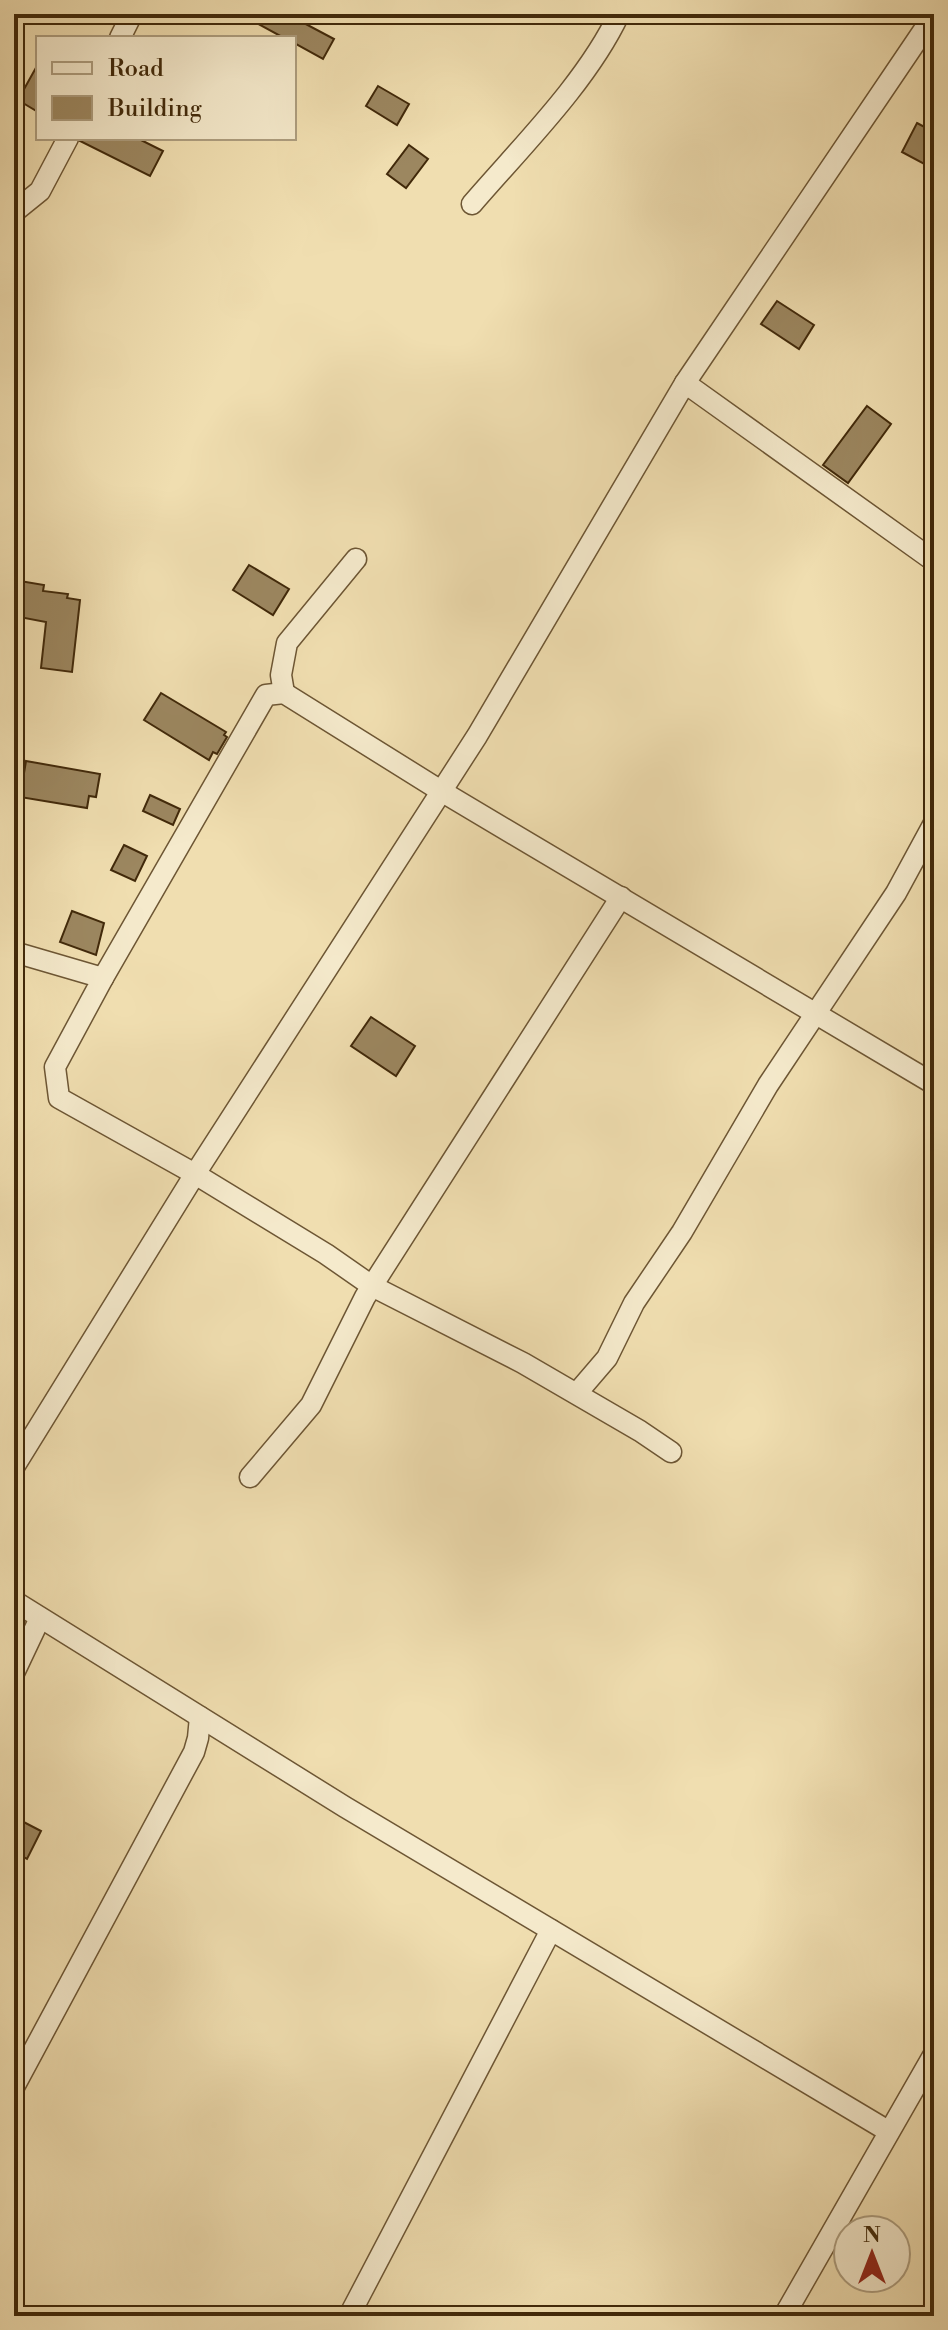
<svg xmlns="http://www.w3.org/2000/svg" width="948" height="2330" font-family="'Libre Bodoni',serif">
  <rect width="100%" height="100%" fill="#f0deb0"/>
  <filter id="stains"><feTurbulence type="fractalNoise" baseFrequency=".0025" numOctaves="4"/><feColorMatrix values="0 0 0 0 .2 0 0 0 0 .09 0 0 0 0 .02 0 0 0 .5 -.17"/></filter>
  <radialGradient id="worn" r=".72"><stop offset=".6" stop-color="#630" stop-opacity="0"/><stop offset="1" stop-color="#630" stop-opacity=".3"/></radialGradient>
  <g fill="#9c8760" stroke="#41290a" stroke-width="2">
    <polygon points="240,14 287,14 334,39 323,59 294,43 294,38 284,38"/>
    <polygon points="38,64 38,112 18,100"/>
    <polygon points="378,86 409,104 397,125 366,106"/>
    <polygon points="917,123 934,132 934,155 928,166 902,152"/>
    <polygon points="81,138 137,138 163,151 150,176 80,141"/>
    <polygon points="409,145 428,159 406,188 387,174"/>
    <polygon points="777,301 814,325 799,349 761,324"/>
    <polygon points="867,406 891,424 848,483 823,465"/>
    <polygon points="249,565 289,589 273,615 233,590"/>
    <polygon points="14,580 44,585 43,591 68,594 67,598 80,600 72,672 41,668 46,622 14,616"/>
    <polygon points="161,693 226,732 224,735 227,737 217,754 213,752 209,760 144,720"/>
    <polygon points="26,761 100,774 96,797 89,796 87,808 20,797"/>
    <polygon points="150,795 180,809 173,825 143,811"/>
    <polygon points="124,845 147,856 135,881 111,870"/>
    <polygon points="72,911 104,923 96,955 60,942"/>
    <polygon points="371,1017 415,1046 396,1076 351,1046"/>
    <polygon points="14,1817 41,1831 27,1859 14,1852"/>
  </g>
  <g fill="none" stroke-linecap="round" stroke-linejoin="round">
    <g stroke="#6d5634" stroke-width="23">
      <g id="minor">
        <polyline points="120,38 132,14"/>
        <path d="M472 204C521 147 587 82 619 14"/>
        <polyline points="14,212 40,191 68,138"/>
        <polyline points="685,383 934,561"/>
        <polyline points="284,693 281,675 287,643 356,559"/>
        <polyline points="14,952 103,978 55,1067 59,1098 195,1174 326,1254 372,1286 523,1363 640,1431 671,1452"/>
        <polyline points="103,978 266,695 284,693 441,791 934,1084"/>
        <polyline points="577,1393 607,1358 634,1303 682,1232 768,1085 896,893 934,823"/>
        <polyline points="14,1467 195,1174 477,736 685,383 934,15"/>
        <polyline points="250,1477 311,1405 365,1297 621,897"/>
        <polyline points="14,1601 345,1807 888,2131"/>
        <polyline points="14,1673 40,1618"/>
        <polyline points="14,2087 194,1752 198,1738 200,1717"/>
        <polyline points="349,2316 551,1930"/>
        <polyline points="784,2316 934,2054"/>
      </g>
    </g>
    <use href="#minor" stroke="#f5eacc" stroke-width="20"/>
  </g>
  <rect width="948" height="2330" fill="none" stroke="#f0deb0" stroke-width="48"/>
  <rect x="16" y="16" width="916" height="2298" fill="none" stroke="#41290a" stroke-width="4"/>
  <rect x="24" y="24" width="900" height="2282" fill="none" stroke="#41290a" stroke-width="2"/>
  <rect x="36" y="36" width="260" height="104" fill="#f5eacc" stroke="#ad9d7e" stroke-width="2"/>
  <rect x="52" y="62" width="40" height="12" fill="#f5eacc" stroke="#ad9d7e" stroke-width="2"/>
  <text x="108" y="76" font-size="24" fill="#41290a">Road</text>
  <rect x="52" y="96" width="40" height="24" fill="#9c8760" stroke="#ad9d7e" stroke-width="2"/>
  <text x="108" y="116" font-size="24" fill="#41290a">Building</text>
  <g transform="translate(872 2254)"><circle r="38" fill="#f5eacc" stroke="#ad9d7e" stroke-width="2"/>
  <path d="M0-6L14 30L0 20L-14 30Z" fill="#8f2418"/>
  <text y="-12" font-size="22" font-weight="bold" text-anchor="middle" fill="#41290a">N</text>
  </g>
  <rect width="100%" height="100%" filter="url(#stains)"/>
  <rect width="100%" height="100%" fill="url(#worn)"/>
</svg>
